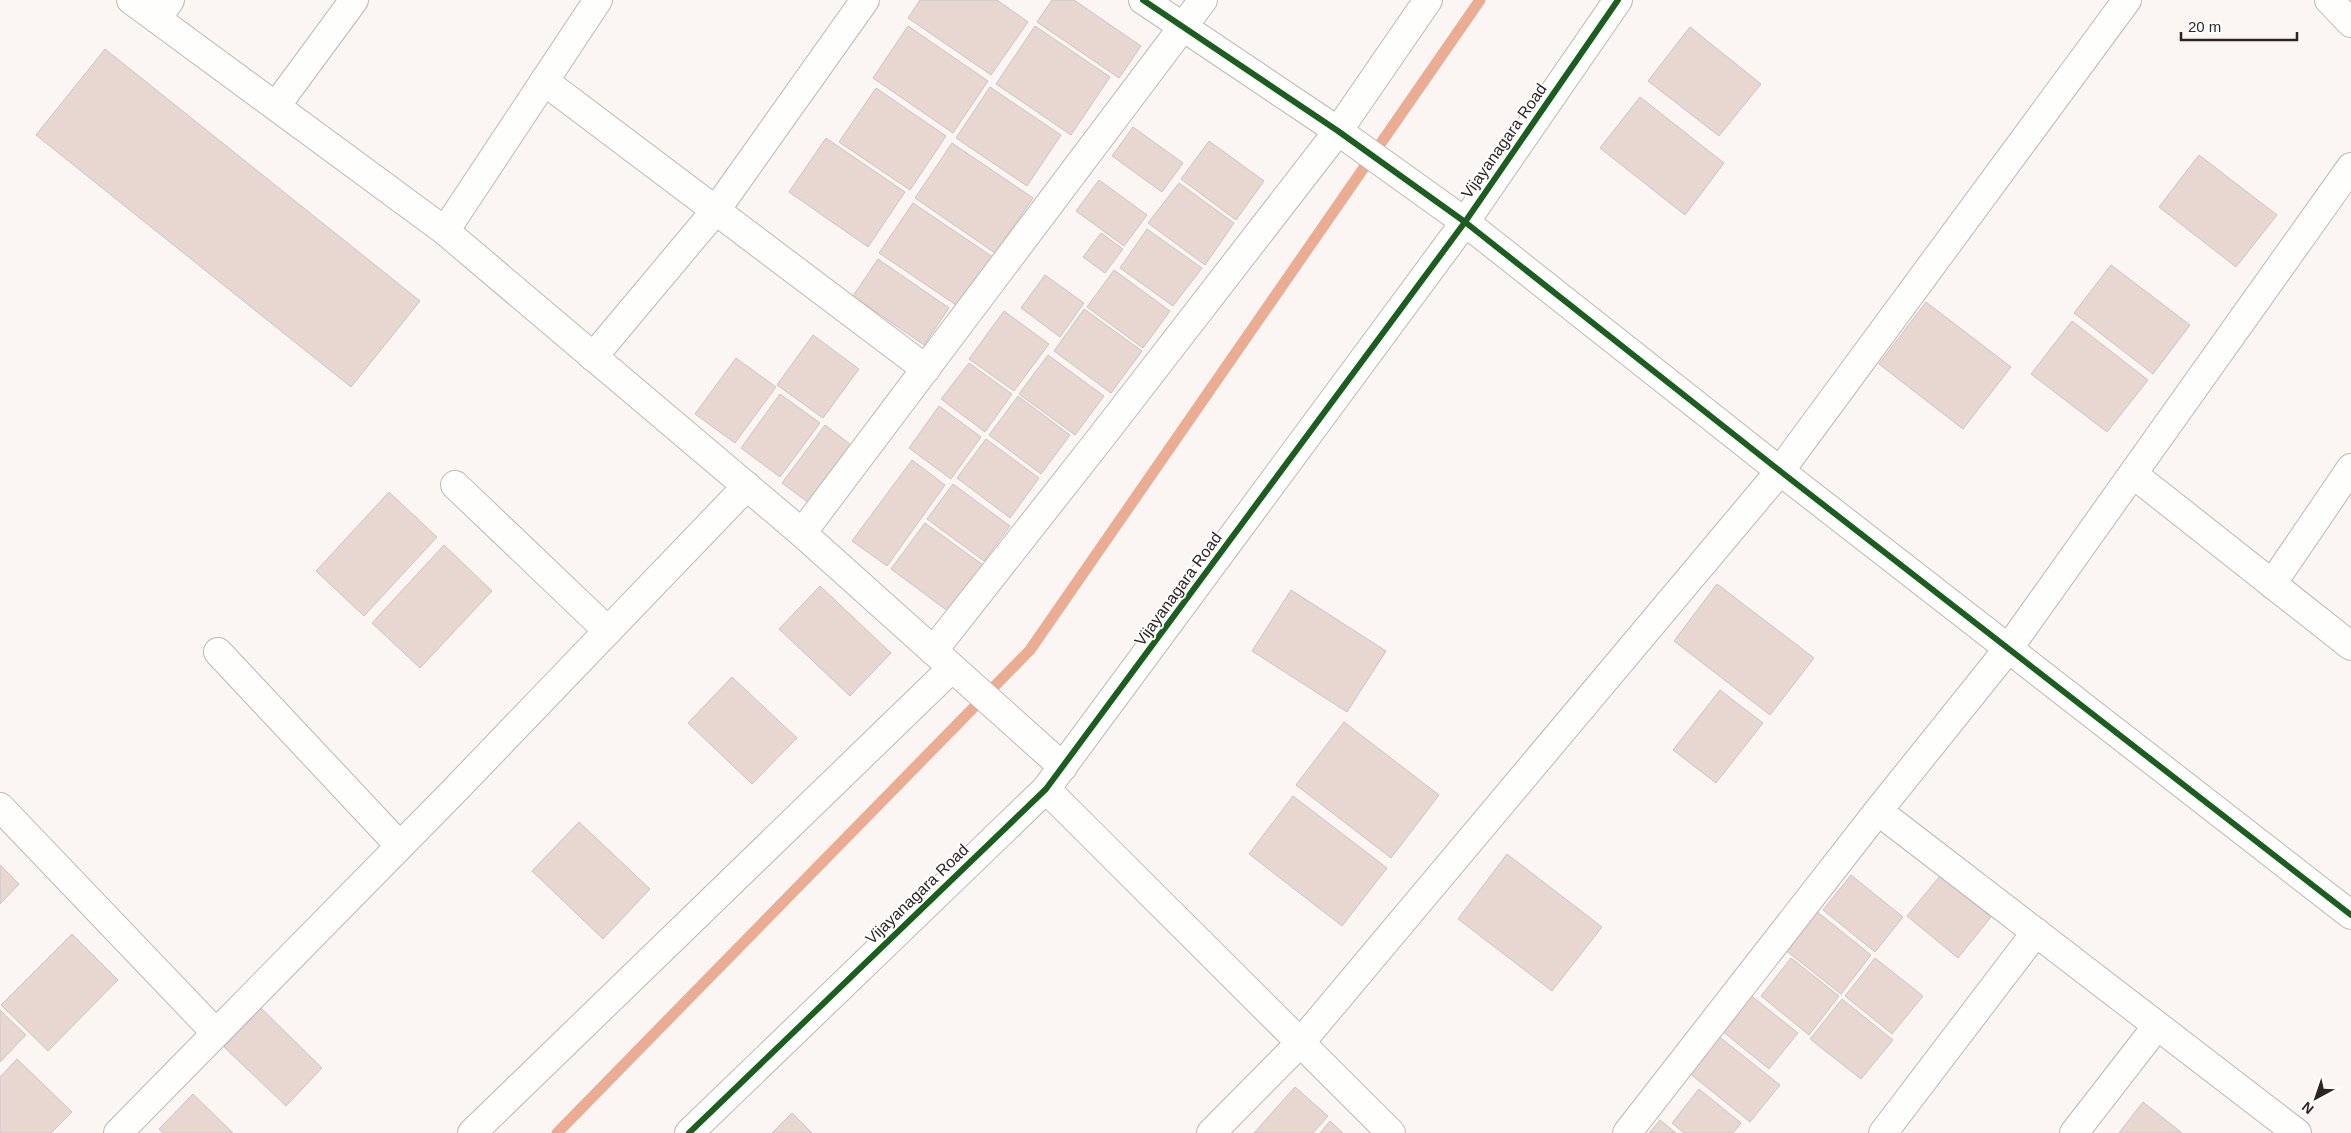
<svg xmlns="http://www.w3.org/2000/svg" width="2351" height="1133" font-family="Helvetica,sans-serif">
  <rect width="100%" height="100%" fill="#fbf5f4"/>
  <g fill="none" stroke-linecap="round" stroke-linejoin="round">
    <polyline stroke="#ebac94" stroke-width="11" points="557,1133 1030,650 1480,0"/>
  </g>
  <g fill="#e8d7d1" stroke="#cbc4c1">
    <polygon points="920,0 997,0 1028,22 991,75 908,18"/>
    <polygon points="1052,0 1074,0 1141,46 1119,78 1037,22"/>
    <polygon points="908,26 988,81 953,133 873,78"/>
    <polygon points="1035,26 1110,77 1071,135 996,84"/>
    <polygon points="1690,27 1761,84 1719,136 1648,81"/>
    <polygon points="105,49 420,301 351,387 36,135"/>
    <polygon points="990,87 1061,135 1027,186 956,138"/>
    <polygon points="876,88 946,136 910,190 839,142"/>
    <polygon points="1640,97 1724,163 1685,215 1600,148"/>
    <polygon points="1133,127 1183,163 1162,192 1112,156"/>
    <polygon points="826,138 905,192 868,247 789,192"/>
    <polygon points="1209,141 1264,181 1236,220 1181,179"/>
    <polygon points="952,143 1033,198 995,253 915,198"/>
    <polygon points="2199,155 2277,215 2236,267 2159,207"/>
    <polygon points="1099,180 1147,215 1124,246 1076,211"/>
    <polygon points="1179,183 1234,223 1205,265 1148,223"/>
    <polygon points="913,203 993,257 959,307 879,253"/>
    <polygon points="1147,229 1202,268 1173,306 1120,268"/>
    <polygon points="1101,233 1123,249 1105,273 1083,257"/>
    <polygon points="878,259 949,308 924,345 853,296"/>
    <polygon points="2111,265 2190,325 2153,374 2074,313"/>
    <polygon points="1114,270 1170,311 1143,348 1087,307"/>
    <polygon points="1045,275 1084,303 1060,337 1021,308"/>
    <polygon points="1926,302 2011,367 1963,429 1879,364"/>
    <polygon points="1084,309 1142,351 1111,393 1054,351"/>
    <polygon points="1004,311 1049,344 1014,391 969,359"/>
    <polygon points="2072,321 2148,380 2107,432 2031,374"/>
    <polygon points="813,335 859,369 823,418 777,385"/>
    <polygon points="1048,355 1104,396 1075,435 1019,394"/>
    <polygon points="736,358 776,387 735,443 695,414"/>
    <polygon points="969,363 1012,394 985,432 941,399"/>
    <polygon points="780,394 820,423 780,477 741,448"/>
    <polygon points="1018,396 1070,435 1041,474 989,435"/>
    <polygon points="939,406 981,437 951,479 909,448"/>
    <polygon points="825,425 859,451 817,509 782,483"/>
    <polygon points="986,439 1039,478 1010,518 957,478"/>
    <polygon points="912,460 945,485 887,566 852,541"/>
    <polygon points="953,484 1010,526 984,561 927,519"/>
    <polygon points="389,492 437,537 364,616 316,571"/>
    <polygon points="925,523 983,565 949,612 891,569"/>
    <polygon points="444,545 492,591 420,668 372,623"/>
    <polygon points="1717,584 1814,658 1770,715 1674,641"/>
    <polygon points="820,586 891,653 850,696 779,629"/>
    <polygon points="1291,590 1386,651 1347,712 1252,651"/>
    <polygon points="732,677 797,738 752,784 688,723"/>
    <polygon points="1720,690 1763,723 1716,783 1673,750"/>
    <polygon points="1344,722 1439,795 1391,858 1296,785"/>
    <polygon points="1293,796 1387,868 1342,926 1249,854"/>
    <polygon points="579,822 650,889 603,939 532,871"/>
    <polygon points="1507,854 1602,927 1552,991 1458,919"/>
    <polygon points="0,865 19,884 0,904"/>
    <polygon points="1851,875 1903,917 1875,952 1823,910"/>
    <polygon points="1940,876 1991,917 1958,958 1907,916"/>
    <polygon points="1815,910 1871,955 1841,994 1784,949"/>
    <polygon points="72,934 118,980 48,1051 1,1005"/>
    <polygon points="1791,958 1839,996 1809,1035 1761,996"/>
    <polygon points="1875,958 1923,996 1892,1034 1845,996"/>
    <polygon points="1744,990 1798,1033 1769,1069 1716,1026"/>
    <polygon points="1842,999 1893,1040 1861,1079 1810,1039"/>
    <polygon points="261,1008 322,1068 286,1106 224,1047"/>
    <polygon points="0,1010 26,1035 0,1062"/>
    <polygon points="1712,1031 1780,1085 1750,1122 1683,1068"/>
    <polygon points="17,1059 72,1112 51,1133 0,1133 0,1077"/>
    <polygon points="1295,1087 1328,1116 1313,1133 1254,1133"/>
    <polygon points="1699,1089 1741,1123 1733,1133 1684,1133 1672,1123"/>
    <polygon points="193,1094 233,1133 163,1133 159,1129"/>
    <polygon points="2143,1102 2182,1133 2119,1133"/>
    <polygon points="792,1113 812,1133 772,1133"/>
    <polygon points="1660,1120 1676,1133 1649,1133"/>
    <polygon points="1330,1121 1343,1133 1320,1133"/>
  </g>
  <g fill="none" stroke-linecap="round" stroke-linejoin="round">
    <g stroke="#bdb7b5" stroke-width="30">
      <g id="minor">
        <polyline points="131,0 445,231 802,533 1063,767"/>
        <polyline points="1143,0 1338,131 1465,222 1780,471 2351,915"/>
        <polyline points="2329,0 2351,23"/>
        <polyline points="157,19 170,0"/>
        <polyline points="544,81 926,369"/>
        <polyline points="276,106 354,0"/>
        <polyline points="445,231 598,0"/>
        <polyline points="593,357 716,210 865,0"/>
        <polyline points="2133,474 2351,646"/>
        <polyline points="455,485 608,631"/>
        <polyline points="802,533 1203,0"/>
        <polyline points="2272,584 2351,468"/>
        <polyline points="933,651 1099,440 1338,131 1428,0"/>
        <polyline points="218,652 400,846"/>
        <polyline points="1046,789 1391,1133"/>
        <polyline points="0,807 216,1033"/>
        <polyline points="1878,811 2297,1133"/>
        <polyline points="118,1133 455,790 747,486"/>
        <polyline points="472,1133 952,668"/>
        <polyline points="689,1133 1046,789 1465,222 1618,0"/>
        <polyline points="1211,1133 1301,1042 1780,471 2127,0"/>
        <polyline points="1627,1133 1878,811 2008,649 2351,167"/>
        <polyline points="1883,1133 2036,932"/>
        <polyline points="2074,1133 2157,1026"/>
      </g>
    </g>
    <use href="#minor" stroke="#fefefd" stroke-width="28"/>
    <g stroke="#fff" stroke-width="9">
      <g id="cycleway">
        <polyline points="1143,0 1338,131 1465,222 1780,471 2351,915"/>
        <polyline points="689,1133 1046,789 1465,222 1618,0"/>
      </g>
    </g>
    <use href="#cycleway" stroke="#1b5e20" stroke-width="6"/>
  </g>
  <g text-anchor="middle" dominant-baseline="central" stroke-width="4" stroke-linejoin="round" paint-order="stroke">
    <g font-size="16" fill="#2e2522" stroke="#fff">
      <text transform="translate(1504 141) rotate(-55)">Vijayanagara Road</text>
      <text transform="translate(1178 589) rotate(-54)">Vijayanagara Road</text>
      <text transform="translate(917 894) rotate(-44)">Vijayanagara Road</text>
    </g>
  </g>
  <g transform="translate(2316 1098) rotate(220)" stroke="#ffffff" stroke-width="4" paint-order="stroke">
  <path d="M0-4L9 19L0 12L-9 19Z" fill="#2e2522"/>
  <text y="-8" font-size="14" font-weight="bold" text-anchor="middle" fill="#2e2522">N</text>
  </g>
  <path d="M2181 32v8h116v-8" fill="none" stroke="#2e2522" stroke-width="2.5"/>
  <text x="2188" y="32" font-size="15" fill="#2e2522" stroke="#ffffff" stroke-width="4" paint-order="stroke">20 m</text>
</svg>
